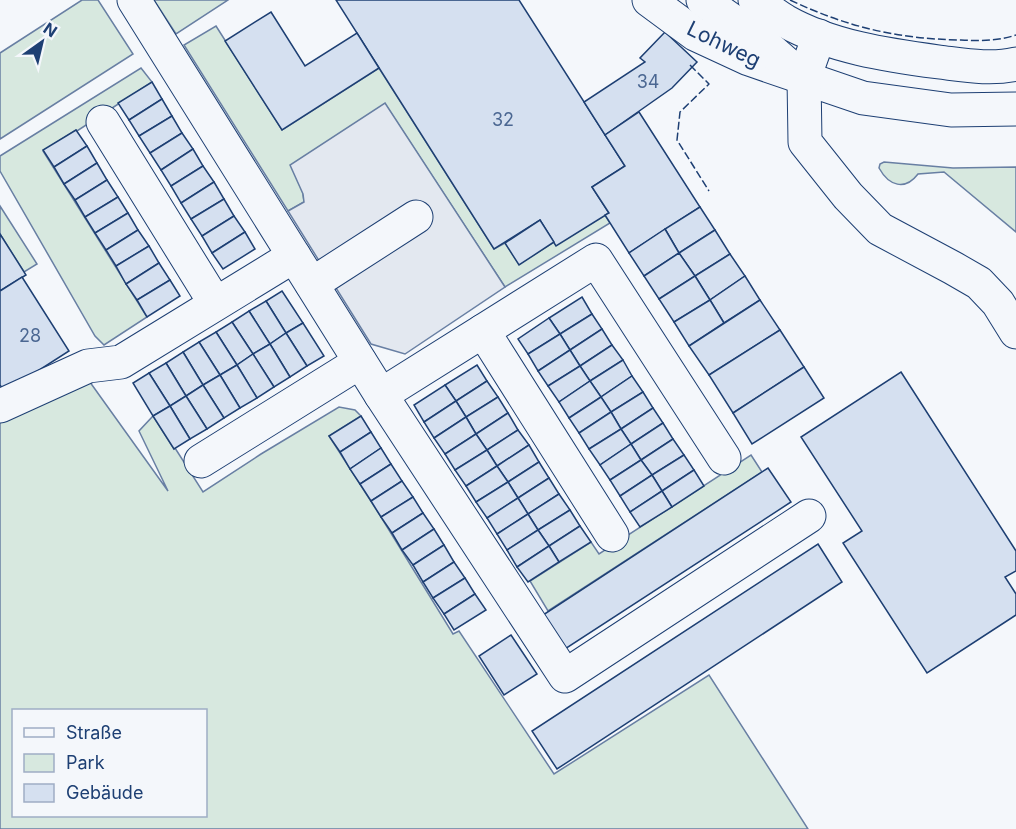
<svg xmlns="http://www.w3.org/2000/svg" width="1016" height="829" font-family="Inter,sans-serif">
  <rect width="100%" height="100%" fill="#f4f7fb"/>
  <g fill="#d7e8df" stroke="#687fa3" stroke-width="1.5" fill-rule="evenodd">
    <polygon points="82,0 98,0 133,54 0,139 0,53"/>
    <polygon points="154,0 228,0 176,34"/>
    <polygon points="216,26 282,130 379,68 494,249 505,243 519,264 554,242 556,245 605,215 610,223 505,287 385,104 303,194 304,202 288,211 184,45"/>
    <polygon points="141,68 152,82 77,131 76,130 43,151 147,317 104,345 95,336 0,171 0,156"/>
    <path d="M884 162 953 168 1016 167V232L944 172 918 174C905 191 889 186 879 168L880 164Z"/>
    <polygon points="0,206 37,264 24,272 0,234"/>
    <path d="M87 378 168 491 139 431 153 416 174 449 175 448 203 492 261 454 339 407 355 410 361 416 329 436 381 517 453 634 459 631 554 774 709 675 808 829H0V417ZM14 710H206V816H14Z"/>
    <polygon points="751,455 762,472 548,611 530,581 591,542 599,554"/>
  </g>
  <polygon fill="#e3e8f0" stroke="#687fa3" stroke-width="1.5" points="385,103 505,287 405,354 371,344 288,211 304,202 303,194 290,165"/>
  <g fill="#d5e0f0" stroke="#1d3f73" stroke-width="1.5">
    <polygon points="336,0 519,0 625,166 592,187 609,213 556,246 540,220 494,249"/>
    <polygon points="271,12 305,66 357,33 379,68 282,130 225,41"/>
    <polygon points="665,32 697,62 672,88 605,135 584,102 645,62 640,58"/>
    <polygon points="152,82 162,99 129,120 118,103"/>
    <polygon points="162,99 172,116 139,136 129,120"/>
    <polygon points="639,112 700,207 629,253 605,215 609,213 592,187 625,166 605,135"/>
    <polygon points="172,116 182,133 150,153 139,136"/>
    <polygon points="76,130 87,146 54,167 43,150"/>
    <polygon points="182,133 193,149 161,170 150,153"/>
    <polygon points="87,146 97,163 64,184 54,167"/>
    <polygon points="193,149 203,166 171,186 161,170"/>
    <polygon points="97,163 107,180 75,200 64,184"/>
    <polygon points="203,166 214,182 181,203 171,186"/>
    <polygon points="107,180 118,197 85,217 75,200"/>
    <polygon points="214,182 224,199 191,219 181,203"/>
    <polygon points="118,197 128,213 95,233 85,217"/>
    <polygon points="224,199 234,216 202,236 191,219"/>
    <polygon points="700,207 715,230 679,253 665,229"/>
    <polygon points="128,213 138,230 106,250 95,233"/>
    <polygon points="234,216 245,232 212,253 202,236"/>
    <polygon points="540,220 554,242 519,265 505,243"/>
    <polygon points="665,229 679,253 644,276 629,253"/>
    <polygon points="138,230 149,246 116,266 106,250"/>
    <polygon points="715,230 730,254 695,276 679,253"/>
    <polygon points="245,232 255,249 223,269 212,253"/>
    <polygon points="0,234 26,275 0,291"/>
    <polygon points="149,246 159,263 126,284 116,266"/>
    <polygon points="679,253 695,276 659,299 644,276"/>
    <polygon points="730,254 745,276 710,300 695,276"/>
    <polygon points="159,263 170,280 137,300 126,284"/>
    <polygon points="695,276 710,300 674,322 659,299"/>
    <polygon points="745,276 760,300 724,323 710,300"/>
    <polygon points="22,277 69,351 5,392 0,385 0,291"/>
    <polygon points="170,280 180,296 147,317 137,300"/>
    <polygon points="282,291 303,323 286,333 266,301"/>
    <polygon points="582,297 592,314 560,334 549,318"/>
    <polygon points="710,300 724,323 689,346 674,322"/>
    <polygon points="760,300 780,330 709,375 689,346"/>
    <polygon points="266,301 286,333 270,344 249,311"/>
    <polygon points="249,311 270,344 253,354 232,322"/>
    <polygon points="592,314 602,329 570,350 560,334"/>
    <polygon points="549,318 560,334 528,354 518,339"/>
    <polygon points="232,322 253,354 237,365 216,332"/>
    <polygon points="303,323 324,356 307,366 286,333"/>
    <polygon points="602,329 612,345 580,366 570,350"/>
    <polygon points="780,330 804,367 733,413 709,375"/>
    <polygon points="216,332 237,365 220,375 199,342"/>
    <polygon points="286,333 307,366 290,377 270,344"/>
    <polygon points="560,334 570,350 538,371 528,354"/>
    <polygon points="199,342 220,375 203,385 183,352"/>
    <polygon points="270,344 290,377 274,387 253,354"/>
    <polygon points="612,345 623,360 590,381 580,366"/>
    <polygon points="570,350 580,366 548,386 538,371"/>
    <polygon points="183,352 203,385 186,396 166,363"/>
    <polygon points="253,354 274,387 257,398 237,365"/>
    <polygon points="623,360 632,376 601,397 590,381"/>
    <polygon points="166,363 186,396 170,406 149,373"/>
    <polygon points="237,365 257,398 240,408 220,375"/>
    <polygon points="477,365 487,381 456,401 445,385"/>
    <polygon points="580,366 590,381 559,402 548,386"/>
    <polygon points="804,367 824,398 752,444 733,413"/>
    <polygon points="901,372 1016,551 1016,571 1005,577 1016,594 1016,615 927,673 843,543 862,531 801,437"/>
    <polygon points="149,373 170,406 153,416 133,383"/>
    <polygon points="220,375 240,408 224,418 203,385"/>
    <polygon points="632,376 643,392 611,412 601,397"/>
    <polygon points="487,381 498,397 466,417 456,401"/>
    <polygon points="590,381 601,397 569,418 559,402"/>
    <polygon points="203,385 224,418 207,429 186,396"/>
    <polygon points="445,385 456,401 424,422 414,405"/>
    <polygon points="643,392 653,408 621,429 611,412"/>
    <polygon points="186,396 207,429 190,439 170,406"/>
    <polygon points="498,397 508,413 476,434 466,417"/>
    <polygon points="601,397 611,412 579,433 569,418"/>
    <polygon points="456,401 466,417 434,438 424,422"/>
    <polygon points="170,406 190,439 174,449 153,416"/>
    <polygon points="653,408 663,423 631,444 621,429"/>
    <polygon points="611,412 621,429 589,449 579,433"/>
    <polygon points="508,413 518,430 487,450 476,434"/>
    <polygon points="361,416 371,432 340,452 329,436"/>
    <polygon points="466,417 476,434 445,454 434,438"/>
    <polygon points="663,423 673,439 641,460 631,444"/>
    <polygon points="621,429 631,444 600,465 589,449"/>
    <polygon points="518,430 529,445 497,466 487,450"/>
    <polygon points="371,432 381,448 350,469 340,452"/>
    <polygon points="476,434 487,450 455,470 445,454"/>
    <polygon points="673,439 684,455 652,475 641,460"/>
    <polygon points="631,444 641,460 610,480 600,465"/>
    <polygon points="529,445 539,462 508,482 497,466"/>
    <polygon points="381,448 391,464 360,484 350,469"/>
    <polygon points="487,450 497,466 466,486 455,470"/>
    <polygon points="684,455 694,470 662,491 652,475"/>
    <polygon points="641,460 652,475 620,496 610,480"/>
    <polygon points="539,462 549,478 518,498 508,482"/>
    <polygon points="391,464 402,481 371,501 360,484"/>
    <polygon points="497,466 508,482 476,502 466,486"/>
    <polygon points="768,468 791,502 565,649 543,615"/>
    <polygon points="694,470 704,486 672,507 662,491"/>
    <polygon points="652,475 662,491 630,512 620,496"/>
    <polygon points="549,478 559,494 528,514 518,498"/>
    <polygon points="402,481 413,497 381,517 371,501"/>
    <polygon points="508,482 518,498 487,518 476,502"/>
    <polygon points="662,491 672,507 640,527 630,512"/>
    <polygon points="559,494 570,510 538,530 528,514"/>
    <polygon points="413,497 423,513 392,533 381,517"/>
    <polygon points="518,498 528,514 497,534 487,518"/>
    <polygon points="570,510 580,526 549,546 538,530"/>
    <polygon points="423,513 434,529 402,550 392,533"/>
    <polygon points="528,514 538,530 507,550 497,534"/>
    <polygon points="580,526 591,542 559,562 549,546"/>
    <polygon points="434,529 444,545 413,565 402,550"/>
    <polygon points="538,530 549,546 517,567 507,550"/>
    <polygon points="818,544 842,582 557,769 532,731"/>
    <polygon points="444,545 454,562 423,582 413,565"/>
    <polygon points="549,546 559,562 528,582 517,567"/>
    <polygon points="454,562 465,578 433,598 423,582"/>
    <polygon points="465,578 475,594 444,614 433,598"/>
    <polygon points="475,594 486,610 454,630 444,614"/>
    <polygon points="511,635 537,674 504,695 479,656"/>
  </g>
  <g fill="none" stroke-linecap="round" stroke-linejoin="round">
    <g stroke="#1d3f73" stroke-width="35">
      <g id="minor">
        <polyline points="134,0 381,395 596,260 724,458"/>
        <polyline points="649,0 695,34 749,59 863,98 951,110 1016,109"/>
        <polyline points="703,0 758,39 789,66"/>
        <path d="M755 0C765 7 775 15 785 21 831 47 887 55 939 62 964 65 991 70 1016 64"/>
        <polyline points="819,36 804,78 805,142 848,196 880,229 953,268 979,283 998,303 1016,332"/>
        <polyline points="103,122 215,303"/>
        <polyline points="312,284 416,217"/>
        <polyline points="483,331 612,535"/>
        <polyline points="381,395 565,676 809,516"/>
        <polyline points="0,406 88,366 121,362 294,256"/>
        <polyline points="201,461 360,362"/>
      </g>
    </g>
    <use href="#minor" stroke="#f4f7fb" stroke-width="33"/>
    <g stroke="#1d3f73" stroke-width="1.5" stroke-dasharray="8 3" stroke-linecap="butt">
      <path d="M790 0C847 27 898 39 961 40 979 41 998 41 1016 35"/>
      <polyline points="690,65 709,84 680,112 677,140 709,191"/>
    </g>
  </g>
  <g text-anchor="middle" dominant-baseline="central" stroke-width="4.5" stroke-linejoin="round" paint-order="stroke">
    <g font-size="18" fill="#4b6792">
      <text x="648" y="81">34</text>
      <text x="503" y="119">32</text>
      <text x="30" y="335">28</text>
    </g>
    <g font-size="21" fill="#1d3f73" stroke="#f4f7fb">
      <text transform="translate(724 44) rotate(26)">Lohweg</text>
    </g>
  </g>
  <rect x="12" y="709" width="195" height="108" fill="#f4f7fb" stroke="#9eadc5" stroke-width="1.5"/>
  <rect x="24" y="728" width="30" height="9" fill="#f4f7fb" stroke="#9eadc5" stroke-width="1.5"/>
  <text x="66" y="739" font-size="18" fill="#1d3f73">Straße</text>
  <rect x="24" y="754" width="30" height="18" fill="#d7e8df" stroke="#9eadc5" stroke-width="1.5"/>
  <text x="66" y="769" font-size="18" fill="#1d3f73">Park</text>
  <rect x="24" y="784" width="30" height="18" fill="#d5e0f0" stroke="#9eadc5" stroke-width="1.5"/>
  <text x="66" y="799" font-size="18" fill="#1d3f73">Gebäude</text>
  <g transform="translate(42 42) rotate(34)" stroke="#f4f7fb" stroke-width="4.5" paint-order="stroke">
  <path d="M0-4.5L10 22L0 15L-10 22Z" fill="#1d3f73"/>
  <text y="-9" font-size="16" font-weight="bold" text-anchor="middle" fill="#1d3f73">N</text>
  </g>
</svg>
